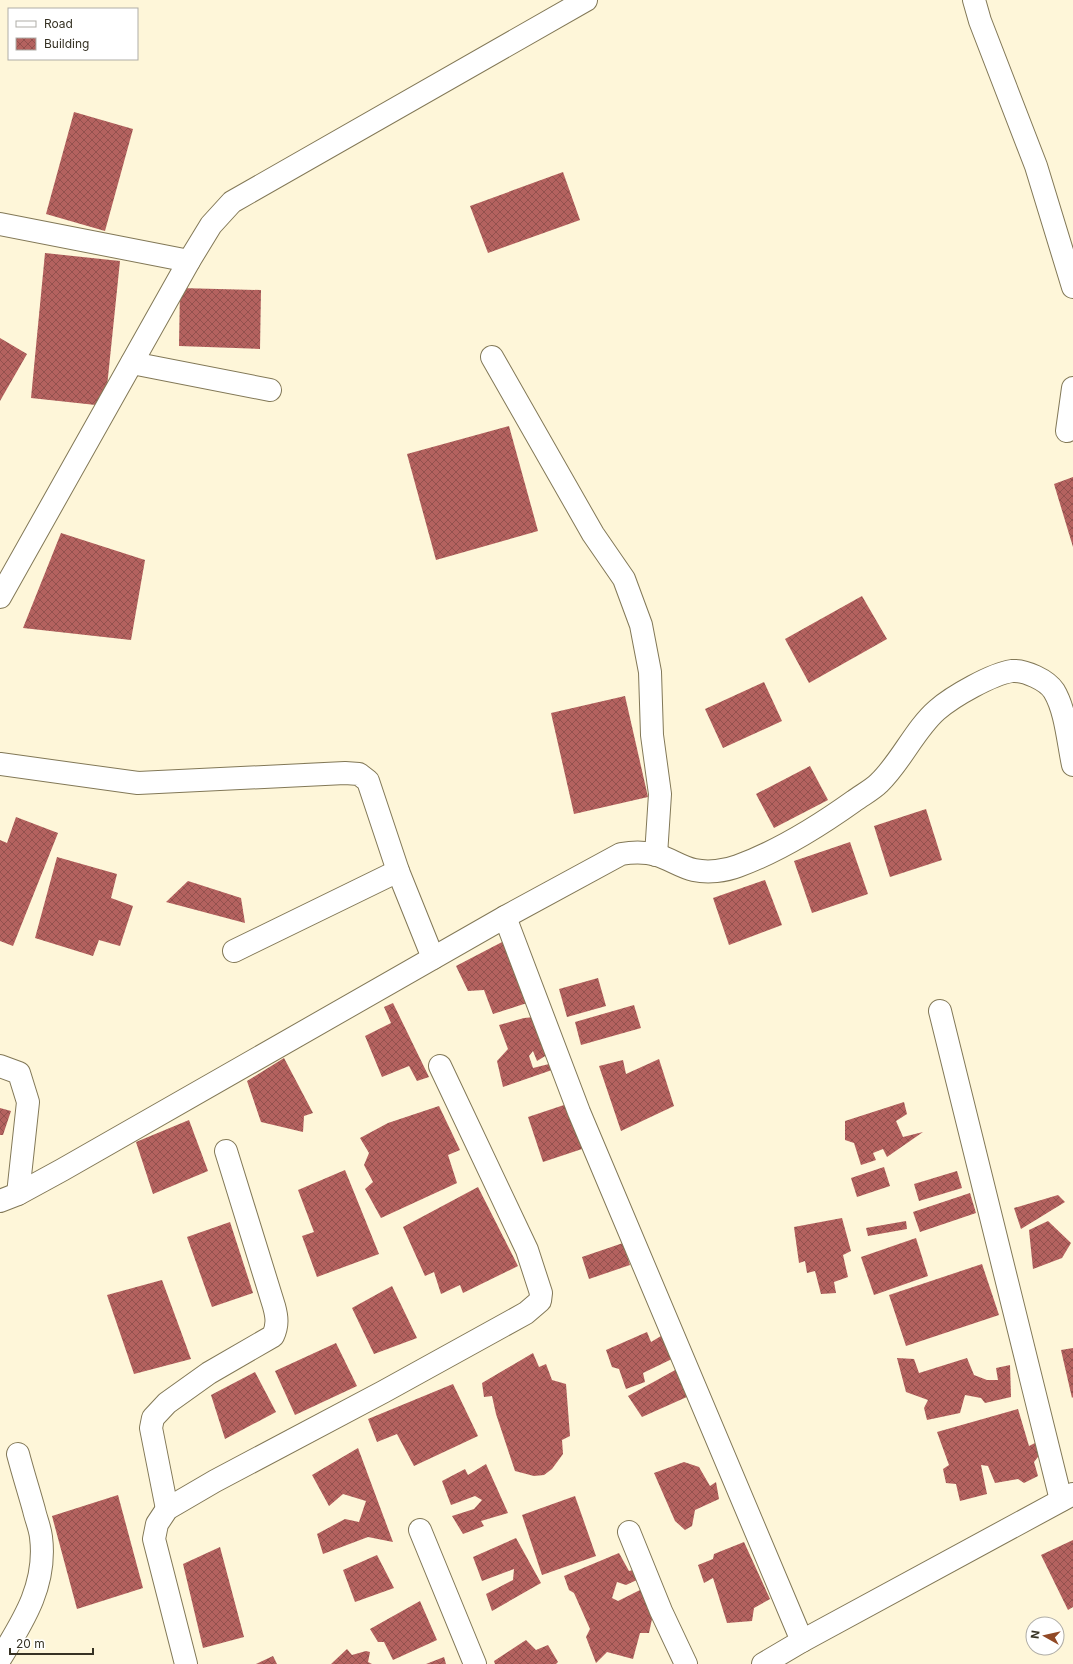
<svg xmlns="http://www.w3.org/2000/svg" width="1073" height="1664" font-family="Inter,sans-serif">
  <defs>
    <pattern id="building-cross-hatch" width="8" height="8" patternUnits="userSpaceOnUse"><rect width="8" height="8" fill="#b4625f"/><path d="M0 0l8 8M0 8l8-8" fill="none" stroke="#93514e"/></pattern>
  </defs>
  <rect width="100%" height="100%" fill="#fef6d9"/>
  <g fill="url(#building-cross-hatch)">
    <polygon points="74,112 133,129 105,231 46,214"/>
    <polygon points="563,172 580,220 488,253 470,206"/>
    <polygon points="45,253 120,261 105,406 31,398"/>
    <polygon points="180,288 261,290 260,349 179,346"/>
    <polygon points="0,338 27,354 0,401"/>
    <polygon points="509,426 538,531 436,560 407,454"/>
    <polygon points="1073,477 1073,547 1054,484"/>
    <polygon points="61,533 145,560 131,640 23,628"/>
    <polygon points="862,596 887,639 809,683 785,639"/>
    <polygon points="764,682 782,721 723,748 705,709"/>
    <polygon points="625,696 648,797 574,814 551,713"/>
    <polygon points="810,766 828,800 774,828 756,794"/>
    <polygon points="926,809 942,860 890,877 874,826"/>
    <polygon points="16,817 58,833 13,946 0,941 0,840 7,843"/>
    <polygon points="850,842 868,894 812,913 794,861"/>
    <polygon points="57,857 117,874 111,898 133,906 120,946 99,940 93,956 35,938"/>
    <polygon points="765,880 782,925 729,945 713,898"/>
    <polygon points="188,881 241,898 245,923 166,902"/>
    <polygon points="504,941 527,1003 493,1014 484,990 468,991 456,966"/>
    <polygon points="598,978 606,1006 567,1017 559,989"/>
    <polygon points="393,1003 429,1077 417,1081 409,1066 382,1077 365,1036 391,1023 384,1007"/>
    <polygon points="634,1005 641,1028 581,1045 575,1022"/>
    <polygon points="535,1017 550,1053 537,1061 533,1051 529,1056 533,1068 549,1064 552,1070 503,1087 497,1061 508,1049 499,1025 524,1018"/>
    <polygon points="284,1058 313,1113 304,1116 303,1132 261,1122 247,1081"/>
    <polygon points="659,1059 674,1106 621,1131 599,1066 623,1060 626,1074"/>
    <polygon points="904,1102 907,1114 896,1121 903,1137 923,1132 887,1157 883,1149 873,1153 876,1160 861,1165 854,1143 845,1140 845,1121"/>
    <polygon points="567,1104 582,1149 543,1162 528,1117"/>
    <polygon points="439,1106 460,1150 448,1155 457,1183 381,1218 365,1189 373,1182 364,1165 369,1153 360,1138 388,1123"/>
    <polygon points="0,1108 11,1111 3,1135 0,1135"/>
    <polygon points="189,1120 208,1171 153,1194 136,1142"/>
    <polygon points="884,1167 890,1186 857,1197 851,1178"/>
    <polygon points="345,1170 379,1254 317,1277 302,1236 314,1232 298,1190"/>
    <polygon points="957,1171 962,1188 919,1201 914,1184"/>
    <polygon points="478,1187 518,1266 463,1293 460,1285 441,1294 434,1272 425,1276 403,1227"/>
    <polygon points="970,1193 976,1213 920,1232 913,1212"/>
    <polygon points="1058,1195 1065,1202 1021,1229 1014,1208"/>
    <polygon points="842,1218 851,1251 843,1255 848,1277 834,1282 836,1293 821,1294 815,1271 807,1273 805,1261 799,1263 794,1227"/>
    <polygon points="906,1221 907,1229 868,1236 866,1228"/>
    <polygon points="1048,1221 1071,1243 1062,1258 1033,1269 1029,1230"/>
    <polygon points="230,1222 253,1293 212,1307 187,1237"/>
    <polygon points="916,1238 928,1276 874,1295 861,1257"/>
    <polygon points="623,1243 630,1265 589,1279 582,1257"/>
    <polygon points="982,1264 999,1315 906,1346 889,1295"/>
    <polygon points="162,1280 191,1359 134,1374 107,1295"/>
    <polygon points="392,1286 417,1338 374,1354 352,1308"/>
    <polygon points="647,1332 651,1342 661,1336 674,1358 643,1373 645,1382 626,1389 619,1369 612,1367 606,1350"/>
    <polygon points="336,1343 357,1386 295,1415 275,1371"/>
    <polygon points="1073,1348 1073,1397 1072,1398 1061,1350"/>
    <polygon points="533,1353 539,1367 546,1364 552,1380 566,1384 570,1436 562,1440 563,1454 552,1469 544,1475 534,1476 515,1471 496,1414 492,1396 484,1397 482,1383"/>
    <polygon points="897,1358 914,1359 919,1373 967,1358 974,1375 987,1380 998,1380 996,1368 1010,1365 1011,1397 985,1403 981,1398 965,1395 960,1413 927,1420 924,1408 928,1400 906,1392"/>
    <polygon points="677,1369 689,1396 642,1417 628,1396"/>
    <polygon points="255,1372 276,1412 225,1439 211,1395"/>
    <polygon points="453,1384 478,1436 414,1466 397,1434 377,1442 368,1419"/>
    <polygon points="1018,1409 1029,1446 1037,1442 1041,1453 1034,1462 1038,1476 1024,1483 1018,1479 995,1483 988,1466 981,1465 987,1494 960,1501 956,1484 946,1483 943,1469 949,1465 937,1432"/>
    <polygon points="358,1448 393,1542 368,1537 323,1554 317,1534 345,1519 359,1522 366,1501 343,1494 329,1506 312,1475"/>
    <polygon points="684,1462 699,1467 710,1486 716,1482 719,1499 695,1510 692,1526 685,1530 675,1521 654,1473"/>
    <polygon points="486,1464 508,1513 481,1521 484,1526 463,1534 452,1516 474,1509 482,1500 475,1496 451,1505 442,1481 465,1469 468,1475"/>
    <polygon points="118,1495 143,1588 77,1609 52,1516"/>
    <polygon points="575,1496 596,1556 542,1575 522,1515"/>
    <polygon points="516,1538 541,1583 492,1611 486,1594 513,1580 514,1569 482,1581 473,1557"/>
    <polygon points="1073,1540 1073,1607 1068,1610 1041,1555"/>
    <polygon points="744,1542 770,1599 754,1608 752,1621 727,1623 713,1578 704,1583 698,1565 713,1559 714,1554"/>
    <polygon points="220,1547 244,1637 203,1648 183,1564"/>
    <polygon points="619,1553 629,1571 637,1569 639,1579 626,1585 617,1582 612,1598 618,1601 642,1589 652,1619 649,1633 640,1633 633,1659 607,1652 596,1663 586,1637 590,1629 574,1593 569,1590 564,1576"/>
    <polygon points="377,1555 394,1588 355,1602 343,1570"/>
    <polygon points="420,1601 437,1640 393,1660 384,1642 378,1642 370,1629"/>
    <polygon points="526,1640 536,1650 548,1645 558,1662 556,1664 495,1664 494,1661"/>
    <polygon points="347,1649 352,1655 366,1651 370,1652 368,1662 372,1664 331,1664"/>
    <polygon points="273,1656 277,1664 256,1664"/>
    <polygon points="444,1657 446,1664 426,1664"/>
  </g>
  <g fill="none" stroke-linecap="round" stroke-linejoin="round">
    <g stroke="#827857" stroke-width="24">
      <g id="minor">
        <polyline points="974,0 980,21 1036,166 1073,287"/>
        <polyline points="0,224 189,261"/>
        <polyline points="492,357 593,534 624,579 641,625 650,672 652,735 660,794 656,855"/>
        <polyline points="132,363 270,390"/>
        <polyline points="1067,431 1073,388"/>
        <polyline points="0,597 189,261 211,225 232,202 586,0"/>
        <polyline points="0,764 138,783 345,773 359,774 368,781 398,871 433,958"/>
        <polyline points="505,917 579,1112 802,1641"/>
        <polyline points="234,951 398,871"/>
        <polyline points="940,1011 1061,1500"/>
        <polyline points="0,1066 19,1073 28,1102 18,1194"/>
        <path d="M0 1201 18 1194 62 1170 505 917 621 854C633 852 646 852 657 855 670 859 681 867 694 870 708 873 725 871 738 866 779 851 819 826 854 801 862 795 872 790 879 783 901 762 915 729 937 710 953 696 992 674 1012 671 1025 670 1047 680 1054 691 1066 711 1068 742 1073 765"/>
        <path d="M167 1509 151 1428 153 1418 167 1403 209 1373 273 1336C278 1325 277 1317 274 1306L226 1151"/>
        <polyline points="420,1530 475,1664"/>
        <polyline points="629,1532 661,1611 686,1664"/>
        <path d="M0 1659C24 1620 47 1584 41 1537 40 1528 36 1519 34 1510 29 1492 23 1473 18 1454"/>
        <polyline points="186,1664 154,1539 157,1524 167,1509 215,1481 383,1392 526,1313 540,1301 541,1293 527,1250 440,1066"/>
        <polyline points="763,1664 802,1641 1073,1494"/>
      </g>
    </g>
    <use href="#minor" stroke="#fff" stroke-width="22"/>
  </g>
  <rect x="8" y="8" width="130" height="52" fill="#ffffff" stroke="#afada7"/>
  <rect x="16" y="21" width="20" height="6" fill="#ffffff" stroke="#afada7"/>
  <text x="44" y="28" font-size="12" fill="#363224">Road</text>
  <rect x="16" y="38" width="20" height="12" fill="url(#building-cross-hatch)" stroke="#afada7"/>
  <text x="44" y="48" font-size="12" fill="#363224">Building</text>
  <g transform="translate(1045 1636) rotate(278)"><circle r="19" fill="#ffffff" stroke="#afada7"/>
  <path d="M0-3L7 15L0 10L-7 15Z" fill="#914926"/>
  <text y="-6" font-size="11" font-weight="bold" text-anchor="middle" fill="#363224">N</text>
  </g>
  <path d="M10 1648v6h83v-6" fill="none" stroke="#363224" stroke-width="2"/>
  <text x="16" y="1648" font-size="12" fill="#363224" stroke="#ffffff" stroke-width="3" paint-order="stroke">20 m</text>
</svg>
